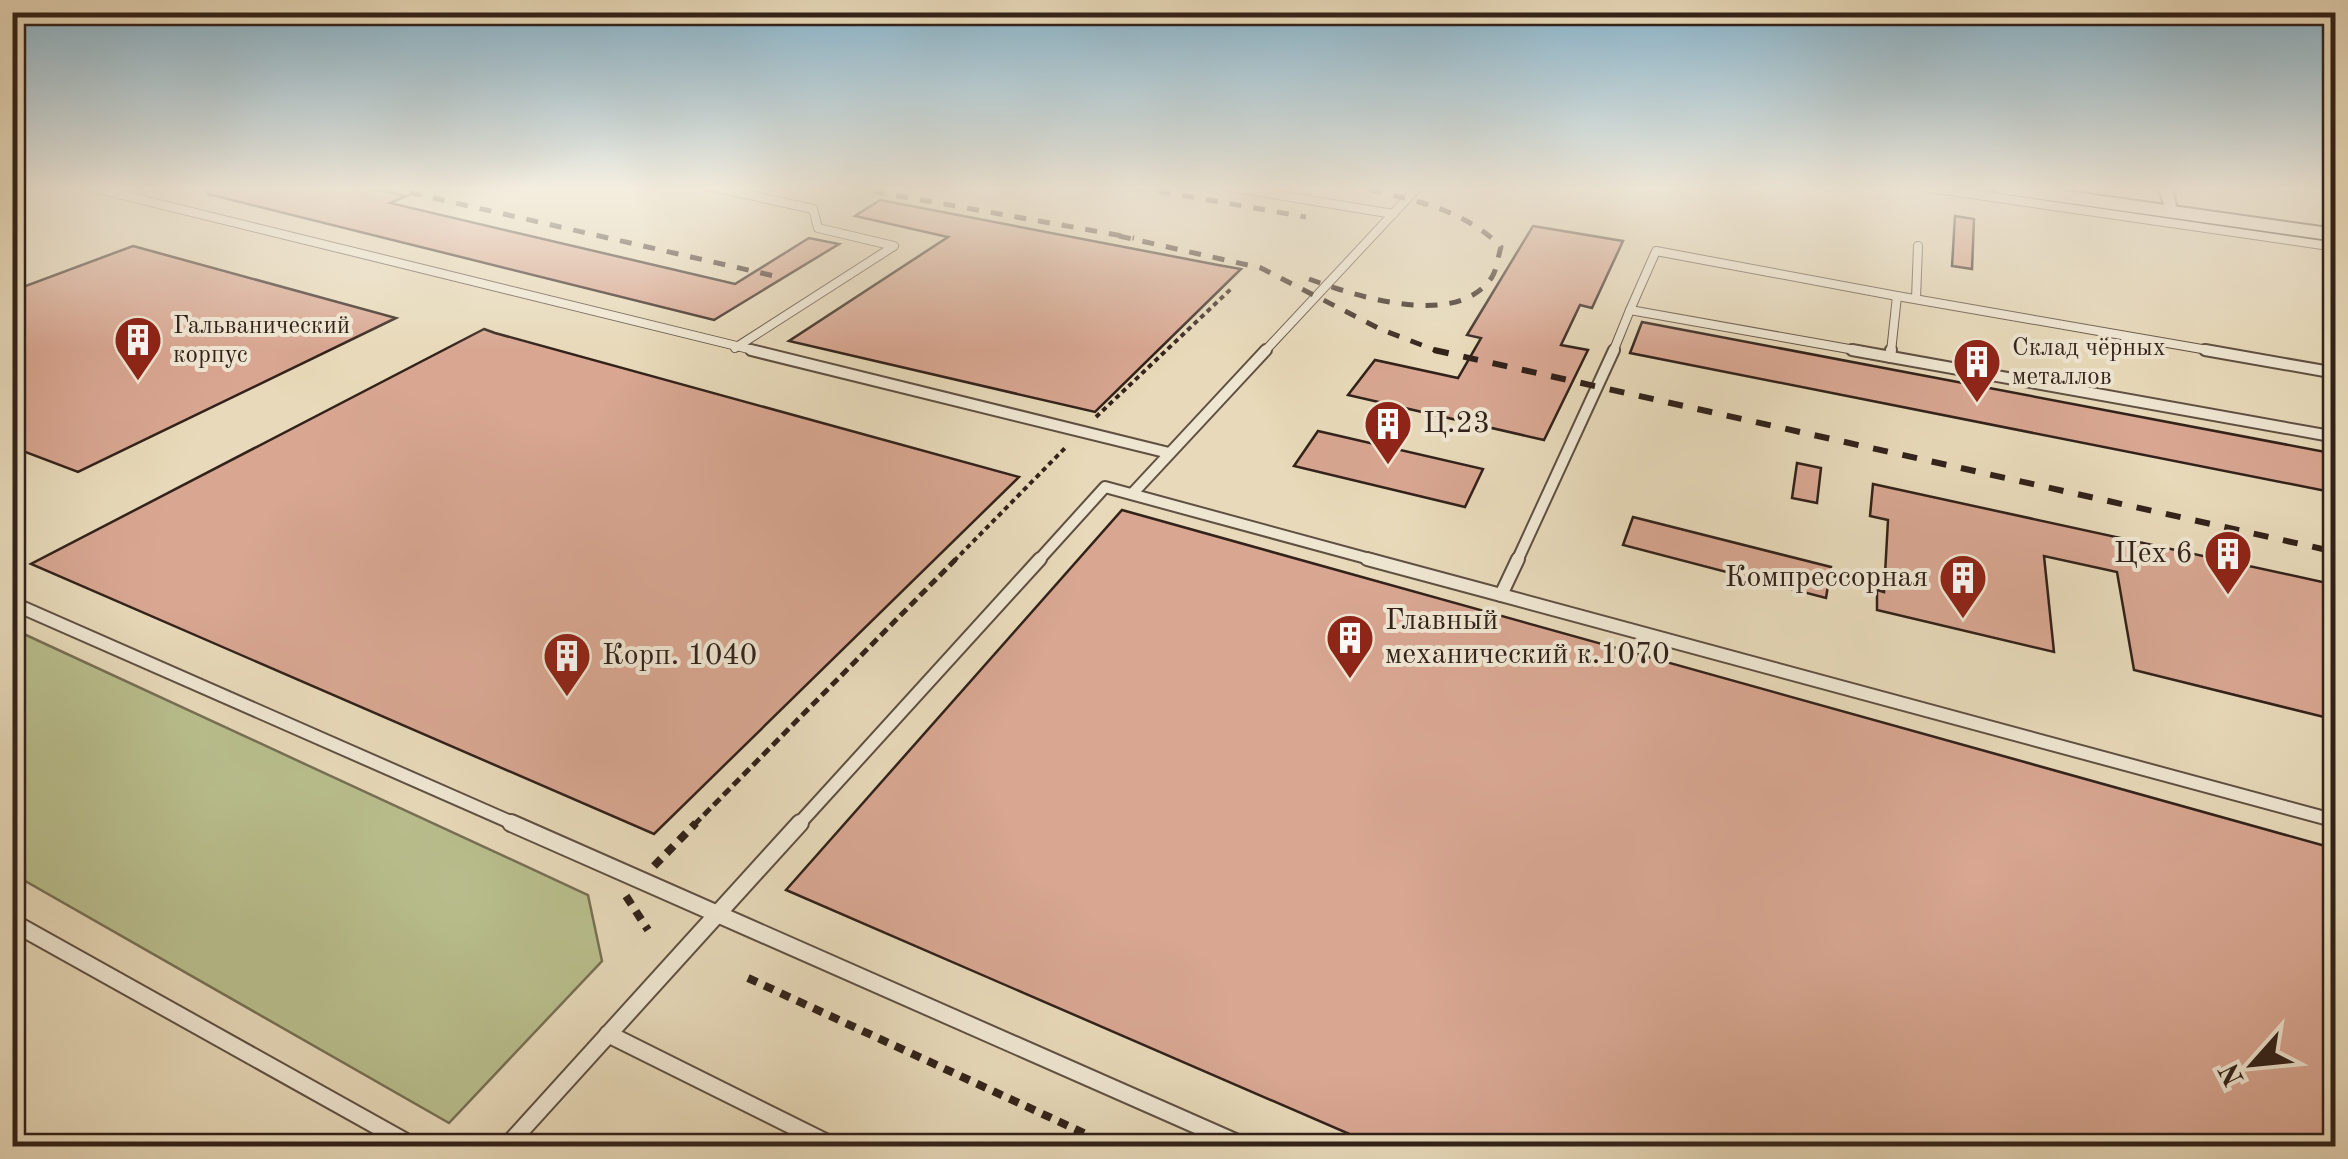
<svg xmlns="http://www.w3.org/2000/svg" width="2348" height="1159" font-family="'Old Standard TT',serif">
  <rect width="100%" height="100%" fill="#e7d9b9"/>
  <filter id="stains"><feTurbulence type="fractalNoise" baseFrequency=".002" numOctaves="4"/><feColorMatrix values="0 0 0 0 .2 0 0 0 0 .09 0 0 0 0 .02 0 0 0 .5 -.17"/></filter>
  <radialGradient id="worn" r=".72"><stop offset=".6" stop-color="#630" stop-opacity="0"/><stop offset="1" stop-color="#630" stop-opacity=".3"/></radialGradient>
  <polygon fill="#b9be8d" stroke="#767054" stroke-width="2.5" points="13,629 588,895 602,961 449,1123 13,874"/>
  <g fill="#d8a691" stroke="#32221a" stroke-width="2.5">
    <polygon points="208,187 367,187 406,196 390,203 735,284 809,238 839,244 714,320 208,194"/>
    <polygon points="880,200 1218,265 1241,269 1095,412 789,341 948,237 855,216"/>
    <polygon points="1955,216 1974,219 1972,269 1952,266"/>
    <polygon points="1533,226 1623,241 1592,308 1580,305 1561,345 1588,350 1544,440 1348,395 1375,360 1458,378 1481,338 1467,335"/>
    <polygon points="133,246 396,318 78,472 12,447 12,291"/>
    <polygon points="1642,322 2336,454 2336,493 1630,353"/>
    <polygon points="484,329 495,333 1019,477 654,834 31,564"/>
    <polygon points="1318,431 1483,469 1465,507 1294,466"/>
    <polygon points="1797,463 1821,468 1817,503 1792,498"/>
    <polygon points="1873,484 2336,585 2336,720 2134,670 2117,572 2044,556 2054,652 1877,610 1877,590 1884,592 1888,520 1870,516"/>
    <polygon points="1122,510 2336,849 2336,1146 1377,1146 786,890"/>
    <polygon points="1633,517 1831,567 1826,598 1623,545"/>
  </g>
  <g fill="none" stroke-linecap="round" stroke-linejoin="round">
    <g stroke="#5f5042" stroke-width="10">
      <g id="lane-far3">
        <polyline points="90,187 761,352"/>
        <polyline points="713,187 813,209 818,228 894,246 735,348"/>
        <polyline points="1230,187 1393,214"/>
        <polyline points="1923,187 2336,247"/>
        <polyline points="1916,299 1918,246"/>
        <polyline points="1630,310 1656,251 1897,296"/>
        <polyline points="1264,352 1418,187"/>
        <polyline points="1613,352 1630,310 1866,352"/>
        <polyline points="1891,352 1897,296 2219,352"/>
      </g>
    </g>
    <g stroke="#5f5042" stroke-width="14">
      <g id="lane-far2">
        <polyline points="751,350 1169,453"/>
        <polyline points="1852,350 2336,437"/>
        <polyline points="2205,350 2336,373"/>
        <polyline points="1890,357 1891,350"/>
        <polyline points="1132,494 1266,350"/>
        <polyline points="1038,561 1105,487 1377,561"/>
        <polyline points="1517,561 1614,350"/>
      </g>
    </g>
    <g stroke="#5f5042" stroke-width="16">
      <g id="lane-far1">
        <polyline points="1367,559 1501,595 1518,559"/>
        <polyline points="1501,595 2336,821"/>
        <polyline points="12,603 517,825"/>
        <polyline points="798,825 1040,559"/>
      </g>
    </g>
    <g stroke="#5f5042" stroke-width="20">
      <g id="lane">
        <polyline points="511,823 1244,1146"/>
        <polyline points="12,922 413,1146"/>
        <polyline points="608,1034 833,1146"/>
        <polyline points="507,1146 800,823"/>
      </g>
    </g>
    <g stroke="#5f5042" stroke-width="4">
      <polygon id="street" points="2158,187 2172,187 2178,215 2168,215"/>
    </g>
    <g stroke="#32221a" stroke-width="4">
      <polygon id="secondary" points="1989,187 2038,187 2336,229 2336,241 1999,193"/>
    </g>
    <g stroke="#32221a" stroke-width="4" stroke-dasharray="5 4" stroke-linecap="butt">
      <polyline points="1096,417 1233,287"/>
      <polyline points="954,561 1067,446"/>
    </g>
    <polyline stroke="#32221a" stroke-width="5" stroke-dasharray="9 5" stroke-linecap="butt" points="694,825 956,559"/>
    <g stroke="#32221a" stroke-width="8" stroke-dasharray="10 8" stroke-linecap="butt">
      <polyline points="654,866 696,823"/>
      <polyline points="626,896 648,930"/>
      <polyline points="748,978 1112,1146"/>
    </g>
    <use href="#lane-far3" stroke="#efe6d2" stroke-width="8"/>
    <use href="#lane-far2" stroke="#efe6d2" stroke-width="10"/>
    <use href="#lane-far1" stroke="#efe6d2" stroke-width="12"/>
    <use href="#lane" stroke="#efe6d2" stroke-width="16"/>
    <use href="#street" fill="#efe6d2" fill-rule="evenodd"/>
    <use href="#secondary" fill="#efe6d2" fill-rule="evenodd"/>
    <g stroke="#32221a" stroke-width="5" stroke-dasharray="12 12" stroke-linecap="butt">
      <polyline points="386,187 783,278"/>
      <polyline points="849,187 1134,238"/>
      <polyline points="1135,187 1306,217"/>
      <polyline points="1119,236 1261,268 1380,329 1440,352"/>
      <path d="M1309 279C1356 296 1457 330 1492 277 1497 269 1498 256 1501 247 1464 208 1406 198 1356 187"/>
    </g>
    <polyline stroke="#32221a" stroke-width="6" stroke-dasharray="15 15" stroke-linecap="butt" points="1434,350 2336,552"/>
  </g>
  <linearGradient id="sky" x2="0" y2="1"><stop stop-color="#87b6d0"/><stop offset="0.54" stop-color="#f4eee0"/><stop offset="1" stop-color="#f4eee0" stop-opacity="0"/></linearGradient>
  <rect width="2348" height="349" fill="url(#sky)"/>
  <defs>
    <g id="building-pin" transform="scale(2.5)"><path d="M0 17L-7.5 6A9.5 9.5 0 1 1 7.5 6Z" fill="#8f2418" stroke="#efe6d2"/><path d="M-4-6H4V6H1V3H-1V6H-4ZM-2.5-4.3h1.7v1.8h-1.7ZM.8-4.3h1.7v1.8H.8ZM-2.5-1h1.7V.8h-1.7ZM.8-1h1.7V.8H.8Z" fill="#fff"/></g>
  </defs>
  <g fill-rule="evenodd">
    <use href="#building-pin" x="138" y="340"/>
    <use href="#building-pin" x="1977" y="362"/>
    <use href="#building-pin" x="1388" y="424"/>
    <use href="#building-pin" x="2228" y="554"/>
    <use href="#building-pin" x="1963" y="578"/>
    <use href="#building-pin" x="1350" y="638"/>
    <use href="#building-pin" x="567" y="656"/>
  </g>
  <g text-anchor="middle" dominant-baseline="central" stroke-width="8" stroke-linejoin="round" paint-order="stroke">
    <g font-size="25" fill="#32221a" stroke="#efe6d2" text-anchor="start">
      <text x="173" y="326">Гальванический<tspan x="173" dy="29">корпус</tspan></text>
      <text x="2012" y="348">Склад чёрных<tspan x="2012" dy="29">металлов</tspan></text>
    </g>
    <g font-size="30" fill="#32221a" stroke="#efe6d2" text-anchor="start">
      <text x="1423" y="424">Ц.23</text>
      <text x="2193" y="554" text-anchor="end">Цех 6</text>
      <text x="1928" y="578" text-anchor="end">Компрессорная</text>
      <text x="1385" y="621">Главный<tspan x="1385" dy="34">механический к.1070</tspan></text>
      <text x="602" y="656">Корп. 1040</text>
    </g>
  </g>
  <rect width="2348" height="1159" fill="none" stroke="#e7d9b9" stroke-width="50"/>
  <rect x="15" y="15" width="2318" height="1129" fill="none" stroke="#32221a" stroke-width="5"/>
  <rect x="25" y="25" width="2298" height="1109" fill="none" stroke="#32221a" stroke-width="2.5"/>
  <g transform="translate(2253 1064) rotate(243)" stroke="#efe6d2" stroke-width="8" paint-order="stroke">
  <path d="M0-8L18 38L0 25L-18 38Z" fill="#32221a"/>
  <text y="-15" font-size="28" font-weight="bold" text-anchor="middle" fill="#32221a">N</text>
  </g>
  <rect width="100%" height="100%" filter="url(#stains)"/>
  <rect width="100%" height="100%" fill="url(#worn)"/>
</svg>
